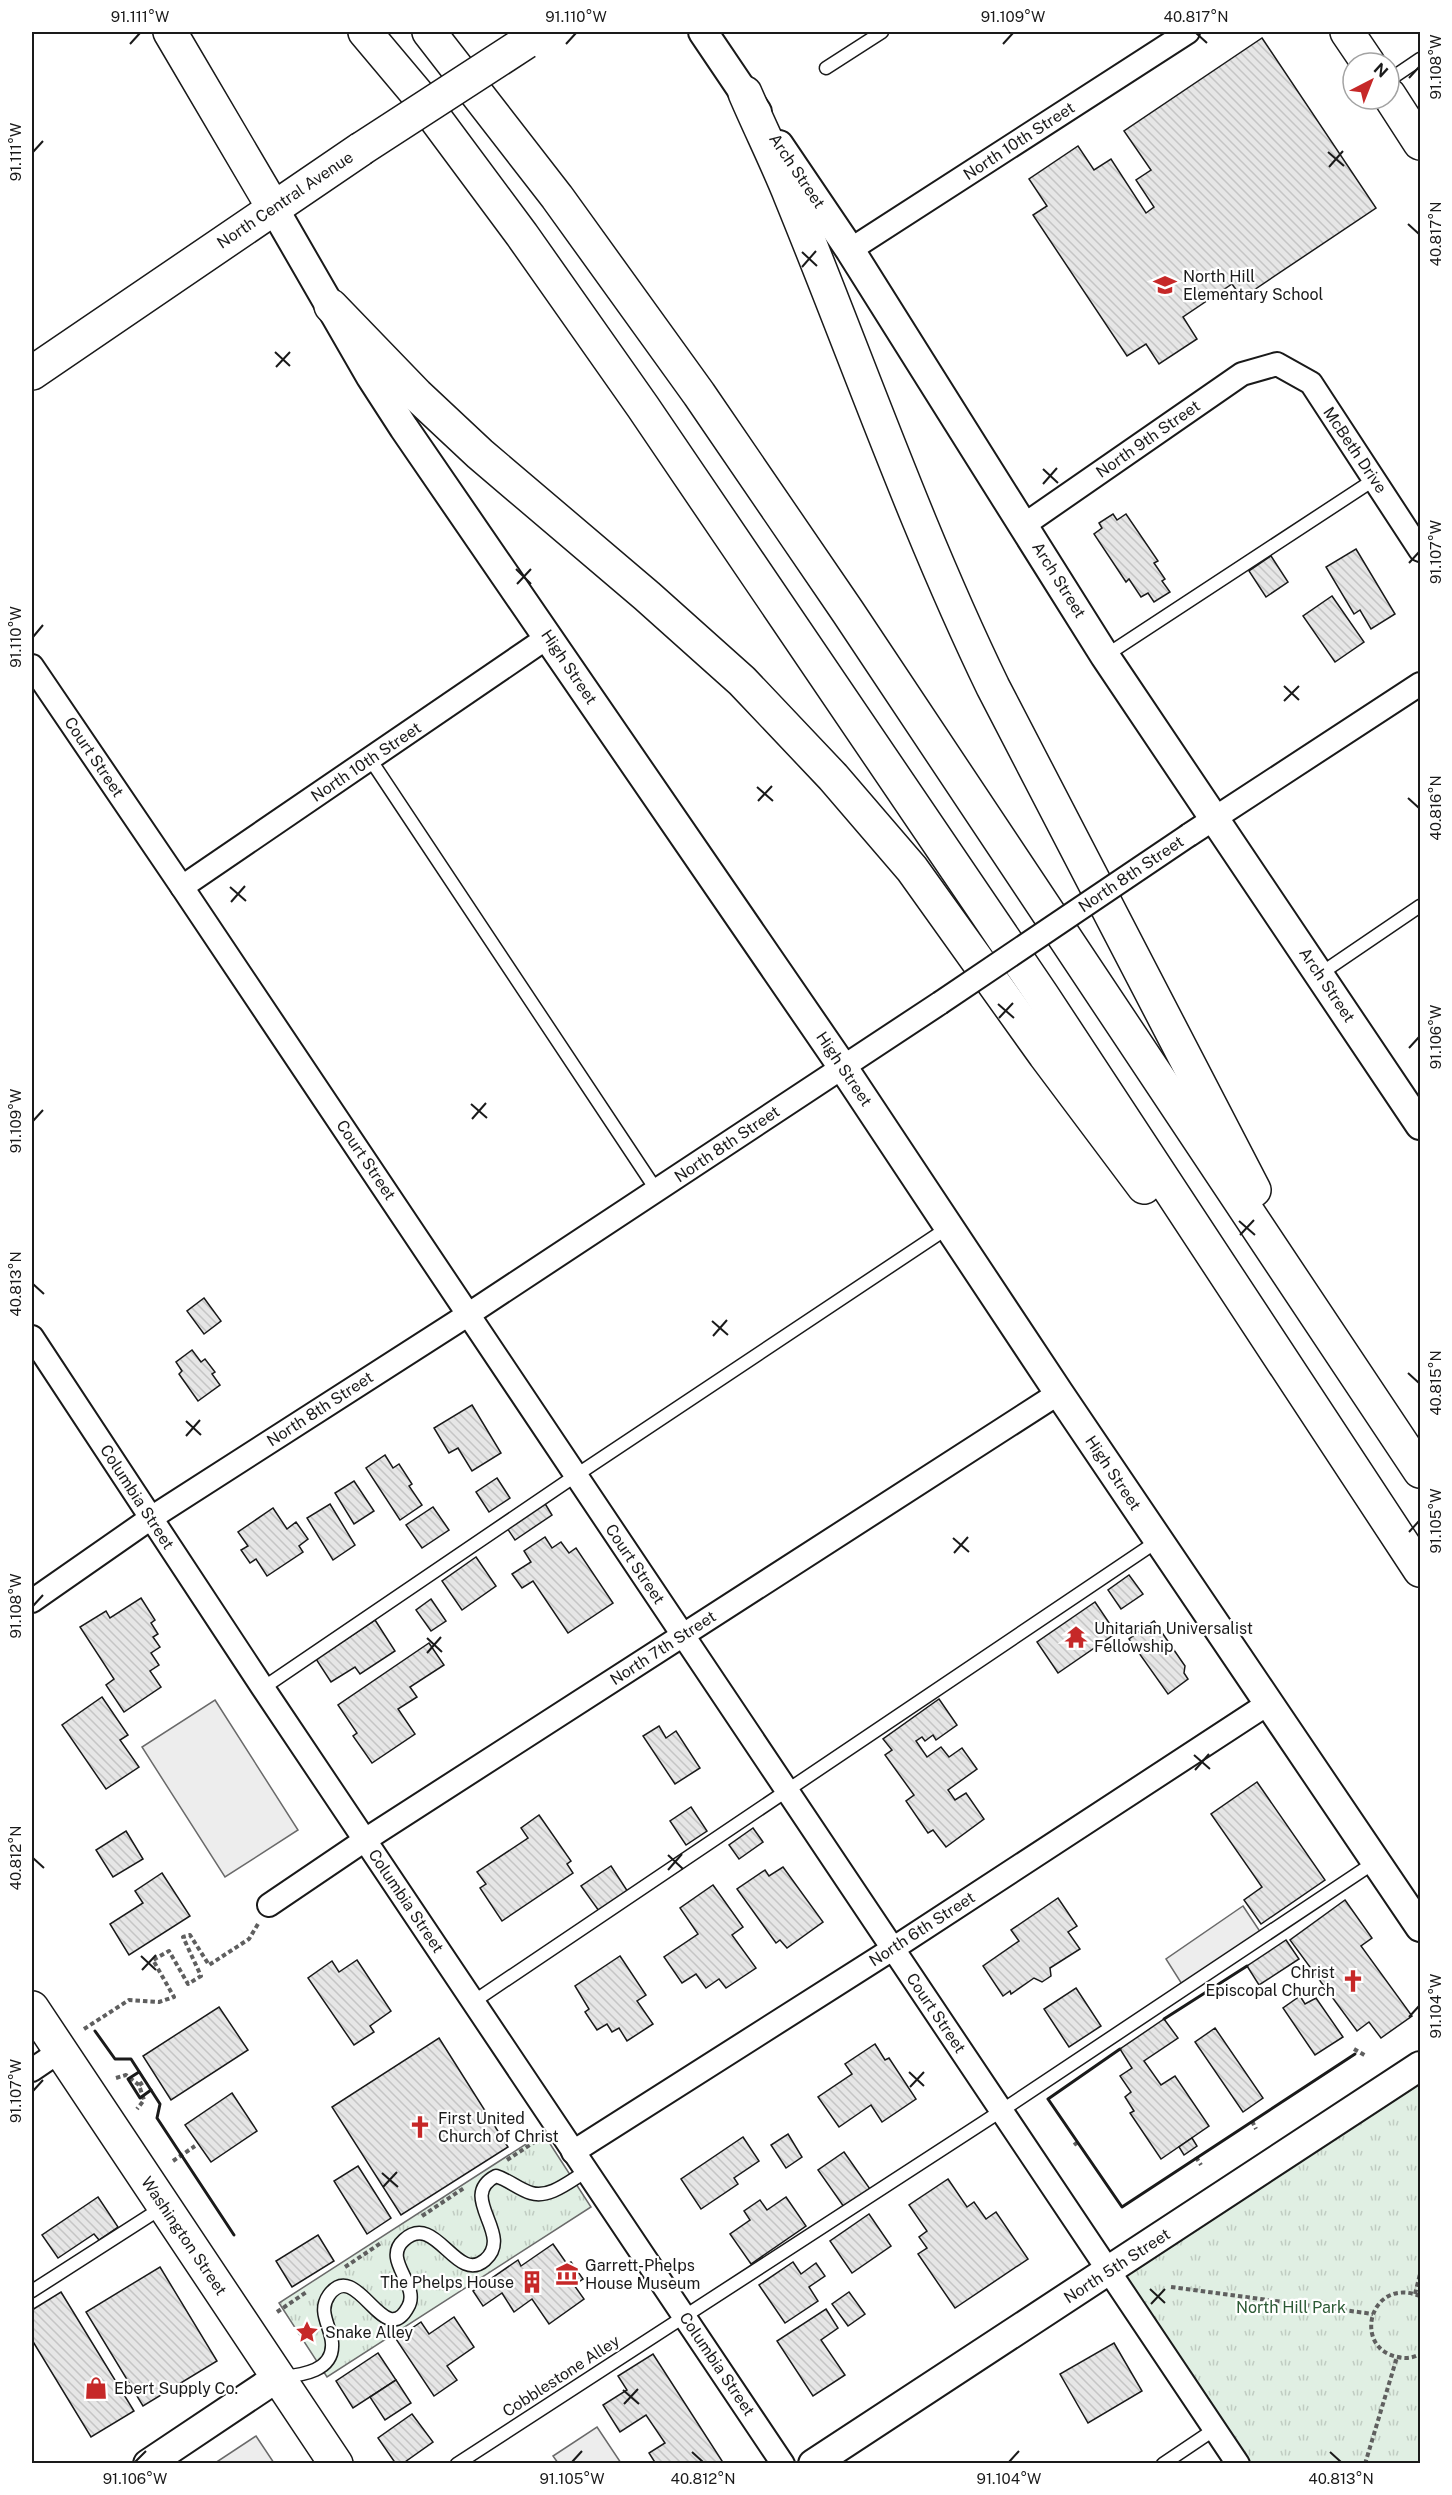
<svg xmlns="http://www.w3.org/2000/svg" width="1452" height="2495" font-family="'Public Sans',sans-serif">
  <defs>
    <pattern id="grass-tufts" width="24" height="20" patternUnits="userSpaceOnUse" patternTransform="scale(1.5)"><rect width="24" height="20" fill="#e0efe3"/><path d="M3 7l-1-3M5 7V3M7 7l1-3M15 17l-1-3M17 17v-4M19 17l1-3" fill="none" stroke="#c0ccc2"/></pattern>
    <pattern id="building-back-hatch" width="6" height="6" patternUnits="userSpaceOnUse" patternTransform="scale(1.5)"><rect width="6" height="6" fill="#e6e6e6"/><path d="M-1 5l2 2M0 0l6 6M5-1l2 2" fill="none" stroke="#c5c5c5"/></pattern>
  </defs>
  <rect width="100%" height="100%" fill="#fff"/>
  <g fill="url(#grass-tufts)" stroke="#6a6a6a" stroke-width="1.5">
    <polygon points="1420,2066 1420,2463 1238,2463 1110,2270"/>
    <polygon points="543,2133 591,2207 327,2377 279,2303"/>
  </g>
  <g fill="#ededed" stroke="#6a6a6a" stroke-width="1.5">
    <polygon points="215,1700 298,1830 225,1877 142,1747"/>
    <polygon points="1243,1906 1263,1936 1185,1989 1166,1959"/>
    <polygon points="597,2427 621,2463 558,2463 553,2456"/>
    <polygon points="256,2436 274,2463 215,2463"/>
  </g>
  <g fill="url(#building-back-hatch)" stroke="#1a1a1a" stroke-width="1.5">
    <polygon points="1262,38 1376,208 1242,298 1232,284 1183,317 1197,339 1159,364 1146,344 1127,356 1033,215 1047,206 1029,179 1078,146 1094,170 1111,159 1146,213 1154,207 1136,180 1151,170 1124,131"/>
    <polygon points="1113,514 1117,520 1126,514 1158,561 1154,563 1165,579 1162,581 1170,592 1154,602 1148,593 1141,597 1129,579 1126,582 1094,534 1102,528 1099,523"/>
    <polygon points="1356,549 1395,614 1371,629 1360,610 1354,614 1326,567"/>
    <polygon points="1271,556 1288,582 1266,597 1249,571"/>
    <polygon points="1332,596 1364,642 1335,662 1303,616"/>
    <polygon points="204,1298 221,1321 204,1334 187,1311"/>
    <polygon points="192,1350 201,1362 205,1359 215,1372 212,1374 220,1385 198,1401 179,1374 182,1371 176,1362"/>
    <polygon points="472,1405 501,1453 472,1471 458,1448 449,1453 434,1428"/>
    <polygon points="385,1455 393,1468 399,1464 412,1484 409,1486 422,1505 400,1520 366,1468"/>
    <polygon points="497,1478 510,1498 489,1512 476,1492"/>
    <polygon points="354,1481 374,1511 354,1524 335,1493"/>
    <polygon points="544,1502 552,1515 515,1540 507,1528"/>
    <polygon points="330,1504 355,1545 333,1560 307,1518"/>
    <polygon points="433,1507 449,1530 422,1548 406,1525"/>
    <polygon points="273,1508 287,1529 296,1522 308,1539 299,1546 303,1552 267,1576 256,1559 250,1563 241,1550 248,1546 238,1532"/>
    <polygon points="545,1537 552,1548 561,1542 569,1553 576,1548 613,1603 568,1633 533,1581 522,1588 512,1574 531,1562 524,1551"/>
    <polygon points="476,1557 496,1586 462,1610 442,1581"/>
    <polygon points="1129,1575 1143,1594 1121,1609 1108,1590"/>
    <polygon points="141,1598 155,1620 151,1623 158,1634 153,1637 160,1647 151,1653 159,1665 150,1671 161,1687 124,1712 106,1685 114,1679 80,1627 106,1611 110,1618"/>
    <polygon points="431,1599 446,1621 431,1631 416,1610"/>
    <polygon points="1095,1602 1116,1633 1058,1673 1037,1642"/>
    <polygon points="375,1620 395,1651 360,1674 355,1667 331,1682 316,1659"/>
    <polygon points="1154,1621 1185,1666 1184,1673 1188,1679 1168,1694 1129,1639"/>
    <polygon points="429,1643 444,1665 410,1687 417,1697 398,1709 415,1734 372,1763 353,1736 357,1733 338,1705"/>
    <polygon points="102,1697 128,1735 120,1740 139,1767 106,1789 62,1725"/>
    <polygon points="939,1699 957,1725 936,1740 933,1735 925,1741 922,1737 916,1741 927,1757 941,1747 949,1757 962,1748 977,1769 948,1790 955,1800 966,1793 984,1819 946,1847 933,1830 928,1833 906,1801 914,1795 885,1755 892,1750 883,1739"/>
    <polygon points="659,1726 666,1738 676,1731 700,1768 675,1784 643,1736"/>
    <polygon points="1257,1782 1325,1880 1261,1924 1244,1900 1262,1887 1211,1814"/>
    <polygon points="691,1807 707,1831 686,1845 670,1821"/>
    <polygon points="539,1815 571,1861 567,1864 573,1873 502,1921 480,1888 486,1884 477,1872 528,1838 521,1828"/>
    <polygon points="753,1828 763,1842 739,1859 729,1845"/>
    <polygon points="126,1831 143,1859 113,1877 96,1850"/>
    <polygon points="611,1866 628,1892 599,1911 581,1886"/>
    <polygon points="783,1867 823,1922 787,1948 780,1940 776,1943 737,1889 765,1870 769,1876"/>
    <polygon points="162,1873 190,1916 129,1955 110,1924 143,1903 135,1891"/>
    <polygon points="713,1885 743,1927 732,1935 756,1968 726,1988 719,1979 706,1988 696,1974 682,1983 664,1957 698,1934 680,1908"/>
    <polygon points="1058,1898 1077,1926 1068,1932 1080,1949 1050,1968 1051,1976 1042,1982 1034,1978 1011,1994 1010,1991 1003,1996 983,1966 1019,1941 1011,1930"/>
    <polygon points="1345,1900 1372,1938 1361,1946 1412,2016 1381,2038 1369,2022 1357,2031 1290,1940"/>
    <polygon points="1286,1940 1299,1959 1259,1985 1247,1966"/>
    <polygon points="620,1956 646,1995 637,2001 653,2024 627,2041 619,2028 612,2032 607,2024 597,2030 585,2012 589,2009 575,1986"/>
    <polygon points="357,1960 391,2011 370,2026 374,2032 354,2045 308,1978 332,1961 339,1972"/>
    <polygon points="1076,1988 1101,2026 1069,2047 1044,2009"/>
    <polygon points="1300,1996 1305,2004 1316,1998 1343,2037 1315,2055 1283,2008"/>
    <polygon points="219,2007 248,2050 171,2100 143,2056"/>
    <polygon points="1164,2019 1178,2038 1144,2061 1161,2085 1175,2076 1209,2126 1161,2159 1130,2113 1134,2111 1125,2097 1131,2092 1120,2076 1132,2068 1120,2049"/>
    <polygon points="1215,2028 1263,2098 1243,2112 1195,2042"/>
    <polygon points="439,2038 508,2147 401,2215 332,2107"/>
    <polygon points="875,2044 885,2060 889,2058 916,2099 882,2122 871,2105 839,2127 818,2097 852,2074 845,2064"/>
    <polygon points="232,2093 257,2131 211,2162 185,2125"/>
    <polygon points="788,2134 802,2157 786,2168 771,2145"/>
    <polygon points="743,2137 759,2161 734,2178 738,2184 701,2209 681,2179"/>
    <polygon points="1192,2138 1197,2146 1184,2155 1179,2147"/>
    <polygon points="844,2152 870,2189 844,2207 818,2170"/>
    <polygon points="358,2166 391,2218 367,2234 334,2181"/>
    <polygon points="948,2179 967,2207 974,2202 986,2219 996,2212 1028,2259 955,2308 918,2254 927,2248 919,2237 927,2231 909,2205"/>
    <polygon points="98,2197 118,2227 99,2240 94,2234 58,2258 42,2235"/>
    <polygon points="786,2197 806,2226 751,2264 730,2234 750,2220 744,2211 760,2200 767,2210"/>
    <polygon points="869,2214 891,2246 852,2273 830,2241"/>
    <polygon points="318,2235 334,2261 292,2287 276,2261"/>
    <polygon points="553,2244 567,2264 571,2262 583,2279 574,2285 584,2299 549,2324 532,2299 514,2312 502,2293 483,2306 473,2291 518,2260 521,2266"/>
    <polygon points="793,2262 801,2274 816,2263 825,2276 809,2287 818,2301 785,2323 759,2285"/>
    <polygon points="160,2267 217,2361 143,2406 86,2312"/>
    <polygon points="61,2292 134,2411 91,2437 32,2340 32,2310"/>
    <polygon points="849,2292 865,2314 848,2326 832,2304"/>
    <polygon points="826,2309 838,2328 821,2340 845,2375 813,2396 777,2341"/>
    <polygon points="454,2317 474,2347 447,2366 457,2380 434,2396 396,2339 421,2322 429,2334"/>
    <polygon points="1114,2343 1142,2391 1088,2423 1060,2374"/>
    <polygon points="378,2353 396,2380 353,2408 336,2381"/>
    <polygon points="653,2354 724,2464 656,2464 649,2453 665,2443 646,2415 620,2432 603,2405 627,2390 618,2376"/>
    <polygon points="396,2380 411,2403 385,2420 370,2397"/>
    <polygon points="412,2414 433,2442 402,2464 396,2464 378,2438"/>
  </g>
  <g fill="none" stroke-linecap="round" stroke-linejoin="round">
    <g stroke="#1a1a1a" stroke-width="15">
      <g id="service">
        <polyline points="826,68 882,32"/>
        <polyline points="1389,80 1420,59"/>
        <polyline points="1105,656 1375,479"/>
        <polyline points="370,759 657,1191"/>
        <polyline points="1320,974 1420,906"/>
        <polyline points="263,1688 575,1476 949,1227"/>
        <polyline points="473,2002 1159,1540"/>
        <polyline points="32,2291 163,2207"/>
        <path d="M282 2377C302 2375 334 2371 332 2343 331 2326 317 2312 329 2295 357 2257 384 2352 408 2307 421 2285 381 2260 404 2240 436 2211 456 2285 485 2260 515 2234 456 2197 496 2176 509 2180 518 2189 531 2193 550 2199 571 2180 587 2171"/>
        <polyline points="457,2464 1001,2111 1375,1862"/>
        <polyline points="1163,2464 1215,2429"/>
      </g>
    </g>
    <g stroke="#1a1a1a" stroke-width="26">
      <g id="minor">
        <polyline points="850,250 1188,32"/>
        <polyline points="1024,525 1242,374 1277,364 1311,383 1420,550"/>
        <polyline points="32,666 182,887 1238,2464"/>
        <polyline points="1189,835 1420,684"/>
        <polyline points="182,887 548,637"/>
        <polyline points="32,1337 263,1688 783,2464"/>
        <polyline points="32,1601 151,1518 469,1314 940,1003"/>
        <polyline points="269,1905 365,1840 1059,1393"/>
        <polyline points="32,2070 60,2051"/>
        <polyline points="573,2152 894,1948 1269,1703"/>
      </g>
    </g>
    <g stroke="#1a1a1a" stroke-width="32">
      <g id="tertiary">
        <polyline points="703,32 757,112"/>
        <polyline points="779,145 850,250 1105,656 1420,1125"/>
        <polyline points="273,207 371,377 404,428 842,1066 1059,1393 1420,1927"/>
        <polyline points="148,2464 278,2377"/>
        <polyline points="813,2464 1420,2066"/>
      </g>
    </g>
    <g stroke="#1a1a1a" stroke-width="36">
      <g id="secondary">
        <polyline points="1347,32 1368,63"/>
        <polyline points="1389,95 1420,143"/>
        <polyline points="32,373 361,149"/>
        <polyline points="32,2008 336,2464"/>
      </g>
    </g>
    <g stroke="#1a1a1a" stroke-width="36">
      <g id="motorway">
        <polyline points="170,32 273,207"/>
        <polyline points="365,32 418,95 522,235 643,407 1042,995 1420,1570"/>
        <polyline points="429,32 557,197 699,394 848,612 1420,1471"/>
        <path d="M745 93C760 128 777 162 791 197 858 361 916 528 993 687L1254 1190"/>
        <polyline points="331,306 417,395 480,454 647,596 742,681 833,777 912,869 1045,1055 1144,1187"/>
      </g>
    </g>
    <g stroke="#5f5f5f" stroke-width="4" stroke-dasharray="4.5 3" stroke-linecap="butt">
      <polyline points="84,2029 129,2000 159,2002 174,1997 153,1960 169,1951 188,1984 201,1976 183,1937 190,1935 209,1965 249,1939 258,1924"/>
      <polyline points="1354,2049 1366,2056"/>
      <polyline points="116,2078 126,2075 139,2085 144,2100 137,2109"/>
      <polyline points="139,2085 145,2081"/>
      <polyline points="1252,2121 1256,2129"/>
      <polyline points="1074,2145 1078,2142"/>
      <polyline points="1196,2157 1201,2165"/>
      <polyline points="507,2160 539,2139"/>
      <polyline points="173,2161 195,2146"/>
      <polyline points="422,2216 464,2188"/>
      <polyline points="345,2267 381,2243"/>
      <polyline points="1171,2287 1373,2314"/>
      <polyline points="1415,2294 1420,2274"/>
      <path d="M1420 2296C1369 2276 1352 2349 1398 2357 1406 2359 1413 2358 1420 2354"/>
      <polyline points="277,2312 308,2291"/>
      <polyline points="1365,2464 1397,2357"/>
    </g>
    <use href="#service" stroke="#fff" stroke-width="12"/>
    <use href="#minor" stroke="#fff" stroke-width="22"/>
    <use href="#tertiary" stroke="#fff" stroke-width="28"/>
    <use href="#secondary" stroke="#fff" stroke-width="33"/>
    <use href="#motorway" stroke="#fff" stroke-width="33"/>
    <g stroke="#1a1a1a" stroke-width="26" stroke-linecap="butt">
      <polyline id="minor-bridge" points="940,1003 1189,835"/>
    </g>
    <g stroke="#1a1a1a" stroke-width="36" stroke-linecap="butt">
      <polyline id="secondary-bridge" points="361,149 526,42"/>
    </g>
    <use href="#minor-bridge" stroke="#fff" stroke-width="22"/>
    <use href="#secondary-bridge" stroke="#fff" stroke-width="33"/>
    <g stroke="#1a1a1a" stroke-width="3">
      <polyline points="1164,2019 1247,1966"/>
      <polyline points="95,2031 115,2059 131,2059 160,2104 157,2118 234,2235"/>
      <polyline points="1120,2049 1048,2099 1122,2207 1355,2054"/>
      <polyline points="139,2072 128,2079 140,2098 151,2090"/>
    </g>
  </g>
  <path fill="none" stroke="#1a1a1a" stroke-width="2" d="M1196 33 1207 43M130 44 140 33M566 44 576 33M1003 44 1013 33M1409 78 1419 67M33 152 43 141M1328 152 1344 166M1329 167 1343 151M1408 224 1419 234M802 252 817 266M802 267 816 251M275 352 290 366M276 367 290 352M1043 469 1058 483M1043 484 1057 468M1409 563 1419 552M516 569 531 584M517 584 531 569M33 637 43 625M1284 686 1299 700M1284 701 1299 686M757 787 773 801M1408 798 1419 808M758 801 772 786M230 887 246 901M231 902 245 886M998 1004 1014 1018M999 1018 1013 1003M1409 1048 1419 1037M471 1104 487 1118M472 1119 486 1103M33 1121 43 1110M1239 1221 1255 1235M1240 1235 1254 1220M33 1284 44 1294M712 1321 728 1335M713 1336 727 1320M1408 1373 1419 1383M186 1421 201 1435M186 1436 200 1420M1409 1532 1419 1521M953 1538 969 1552M954 1553 968 1537M33 1606 43 1595M427 1638 442 1652M427 1653 441 1637M1194 1755 1210 1769M1195 1770 1209 1754M668 1855 683 1869M33 1858 44 1868M668 1870 682 1854M141 1956 156 1970M142 1970 156 1955M1409 2017 1419 2006M909 2072 924 2086M910 2087 924 2072M33 2091 43 2080M382 2173 398 2187M383 2187 397 2172M1150 2289 1165 2303M1151 2304 1165 2289M623 2390 639 2404M624 2404 638 2389M692 2452 703 2462M1330 2452 1341 2462M135 2462 146 2451M572 2462 582 2451M1009 2462 1019 2451"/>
  <defs>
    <g id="school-bare" transform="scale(1.8)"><path d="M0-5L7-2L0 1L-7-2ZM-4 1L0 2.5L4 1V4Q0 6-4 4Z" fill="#c62828" stroke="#fff" stroke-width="2.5" paint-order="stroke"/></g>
    <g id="temple-bare" transform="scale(1.8)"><path d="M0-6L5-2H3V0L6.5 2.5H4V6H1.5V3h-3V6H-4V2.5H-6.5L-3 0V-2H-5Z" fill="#c62828" stroke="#fff" stroke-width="2.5" paint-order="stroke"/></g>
    <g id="church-bare" transform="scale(1.8)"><path d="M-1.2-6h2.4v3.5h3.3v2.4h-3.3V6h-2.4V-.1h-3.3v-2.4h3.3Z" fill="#c62828" stroke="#fff" stroke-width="2.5" paint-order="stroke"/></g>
    <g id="museum-bare" transform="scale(1.8)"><path d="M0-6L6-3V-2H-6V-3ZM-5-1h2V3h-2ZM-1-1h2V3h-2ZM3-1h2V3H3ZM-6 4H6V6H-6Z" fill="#c62828" stroke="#fff" stroke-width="2.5" paint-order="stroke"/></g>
    <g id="building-bare" transform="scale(1.8)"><path d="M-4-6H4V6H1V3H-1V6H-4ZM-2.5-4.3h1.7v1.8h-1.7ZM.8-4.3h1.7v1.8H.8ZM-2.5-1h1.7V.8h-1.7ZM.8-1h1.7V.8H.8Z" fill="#c62828" stroke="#fff" stroke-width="2.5" paint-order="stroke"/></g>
    <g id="sight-bare" transform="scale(1.8)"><path d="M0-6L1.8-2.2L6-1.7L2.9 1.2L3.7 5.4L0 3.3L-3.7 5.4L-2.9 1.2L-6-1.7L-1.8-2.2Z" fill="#c62828" stroke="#fff" stroke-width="2.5" paint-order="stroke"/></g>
    <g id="shop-bare" transform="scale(1.8)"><path d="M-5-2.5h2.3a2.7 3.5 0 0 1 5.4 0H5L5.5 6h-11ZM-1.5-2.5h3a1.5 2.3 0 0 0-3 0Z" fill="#c62828" stroke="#fff" stroke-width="2.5" paint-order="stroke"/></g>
  </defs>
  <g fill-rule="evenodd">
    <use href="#school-bare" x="1165" y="285"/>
    <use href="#temple-bare" x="1076" y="1637"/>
    <use href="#church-bare" x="1353" y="1981"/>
    <use href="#church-bare" x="420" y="2127"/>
    <use href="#museum-bare" x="567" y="2274"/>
    <use href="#building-bare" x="532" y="2282"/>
    <use href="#sight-bare" x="307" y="2332"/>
    <use href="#shop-bare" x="96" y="2388"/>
  </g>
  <g text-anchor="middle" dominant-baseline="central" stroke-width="4.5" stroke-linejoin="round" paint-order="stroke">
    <g font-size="16" fill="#1a1a1a" stroke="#fff">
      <text transform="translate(1019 141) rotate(-33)">North 10th Street</text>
      <text transform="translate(797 171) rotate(56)">Arch Street</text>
      <text transform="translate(285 200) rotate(-34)">North Central Avenue</text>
      <text transform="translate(1148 439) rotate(-35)">North 9th Street</text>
      <text transform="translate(1355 450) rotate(56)">McBeth Drive</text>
      <text transform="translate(1059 580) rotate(58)">Arch Street</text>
      <text transform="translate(569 667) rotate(56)">High Street</text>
      <text transform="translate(94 757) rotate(56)">Court Street</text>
      <text transform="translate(366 762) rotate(-34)">North 10th Street</text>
      <text transform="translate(1131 874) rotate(-34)">North 8th Street</text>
      <text transform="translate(1327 985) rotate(56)">Arch Street</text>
      <text transform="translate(844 1069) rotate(56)">High Street</text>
      <text transform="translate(727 1144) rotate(-34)">North 8th Street</text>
      <text transform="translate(366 1160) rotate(56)">Court Street</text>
      <text transform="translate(320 1409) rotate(-33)">North 8th Street</text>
      <text transform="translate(1113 1473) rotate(56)">High Street</text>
      <text transform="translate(137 1497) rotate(57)">Columbia Street</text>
      <text transform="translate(635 1564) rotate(56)">Court Street</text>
      <text transform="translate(663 1648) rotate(-33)">North 7th Street</text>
      <text transform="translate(406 1901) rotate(56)">Columbia Street</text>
      <text transform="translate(922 1929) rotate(-33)">North 6th Street</text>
      <text transform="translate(936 2013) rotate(56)">Court Street</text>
      <text transform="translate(184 2236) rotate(56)">Washington Street</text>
      <text transform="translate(1117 2266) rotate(-33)">North 5th Street</text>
      <text transform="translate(717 2364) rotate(56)">Columbia Street</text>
      <text transform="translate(561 2376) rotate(-33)">Cobblestone Alley</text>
    </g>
    <g font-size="16" fill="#1a1a1a" stroke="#fff" text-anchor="start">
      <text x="1183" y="276">North Hill<tspan x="1183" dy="18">Elementary School</tspan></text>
      <text x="1094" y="1628">Unitarian Universalist<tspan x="1094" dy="18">Fellowship</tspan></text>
      <text x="1335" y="1972" text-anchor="end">Christ<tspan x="1335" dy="18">Episcopal Church</tspan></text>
      <text x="438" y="2118">First United<tspan x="438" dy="18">Church of Christ</tspan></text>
      <text x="585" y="2265">Garrett-Phelps<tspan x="585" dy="18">House Museum</tspan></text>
      <text x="514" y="2282" text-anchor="end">The Phelps House</text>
      <text x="325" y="2332">Snake Alley</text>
      <text x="114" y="2388">Ebert Supply Co.</text>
    </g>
    <g font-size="16" fill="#2b5a34" stroke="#fff">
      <text x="1291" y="2307">North Hill Park</text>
    </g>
  </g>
  <rect width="1452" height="2495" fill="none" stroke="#ffffff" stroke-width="66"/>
  <g transform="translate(1371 81) rotate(42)"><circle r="28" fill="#ffffff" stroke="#a3a3a3" stroke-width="1.5"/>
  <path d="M0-4.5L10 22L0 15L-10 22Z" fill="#c62828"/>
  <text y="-9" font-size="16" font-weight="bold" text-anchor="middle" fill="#1a1a1a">N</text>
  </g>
  <rect x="33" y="33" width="1386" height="2429" fill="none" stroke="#1a1a1a" stroke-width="2"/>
  <g font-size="15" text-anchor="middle" fill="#1a1a1a">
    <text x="140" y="22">91.111°W</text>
    <text x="576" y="22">91.110°W</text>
    <text x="1013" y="22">91.109°W</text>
    <text x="1196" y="22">40.817°N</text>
    <text transform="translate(1436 67) rotate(-90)" y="5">91.108°W</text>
    <text transform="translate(16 152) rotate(-90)" y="5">91.111°W</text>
    <text transform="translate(1436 234) rotate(-90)" y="5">40.817°N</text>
    <text transform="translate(1436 552) rotate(-90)" y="5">91.107°W</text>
    <text transform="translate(16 637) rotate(-90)" y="5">91.110°W</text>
    <text transform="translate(1436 808) rotate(-90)" y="5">40.816°N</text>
    <text transform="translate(1436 1037) rotate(-90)" y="5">91.106°W</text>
    <text transform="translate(16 1121) rotate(-90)" y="5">91.109°W</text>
    <text transform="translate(16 1284) rotate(-90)" y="5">40.813°N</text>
    <text transform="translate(1436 1383) rotate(-90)" y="5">40.815°N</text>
    <text transform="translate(1436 1521) rotate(-90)" y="5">91.105°W</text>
    <text transform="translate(16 1606) rotate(-90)" y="5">91.108°W</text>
    <text transform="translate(16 1858) rotate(-90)" y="5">40.812°N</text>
    <text transform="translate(1436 2006) rotate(-90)" y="5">91.104°W</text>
    <text transform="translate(16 2091) rotate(-90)" y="5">91.107°W</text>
    <text x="135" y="2484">91.106°W</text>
    <text x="572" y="2484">91.105°W</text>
    <text x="703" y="2484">40.812°N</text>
    <text x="1009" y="2484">91.104°W</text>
    <text x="1341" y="2484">40.813°N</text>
  </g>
</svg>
